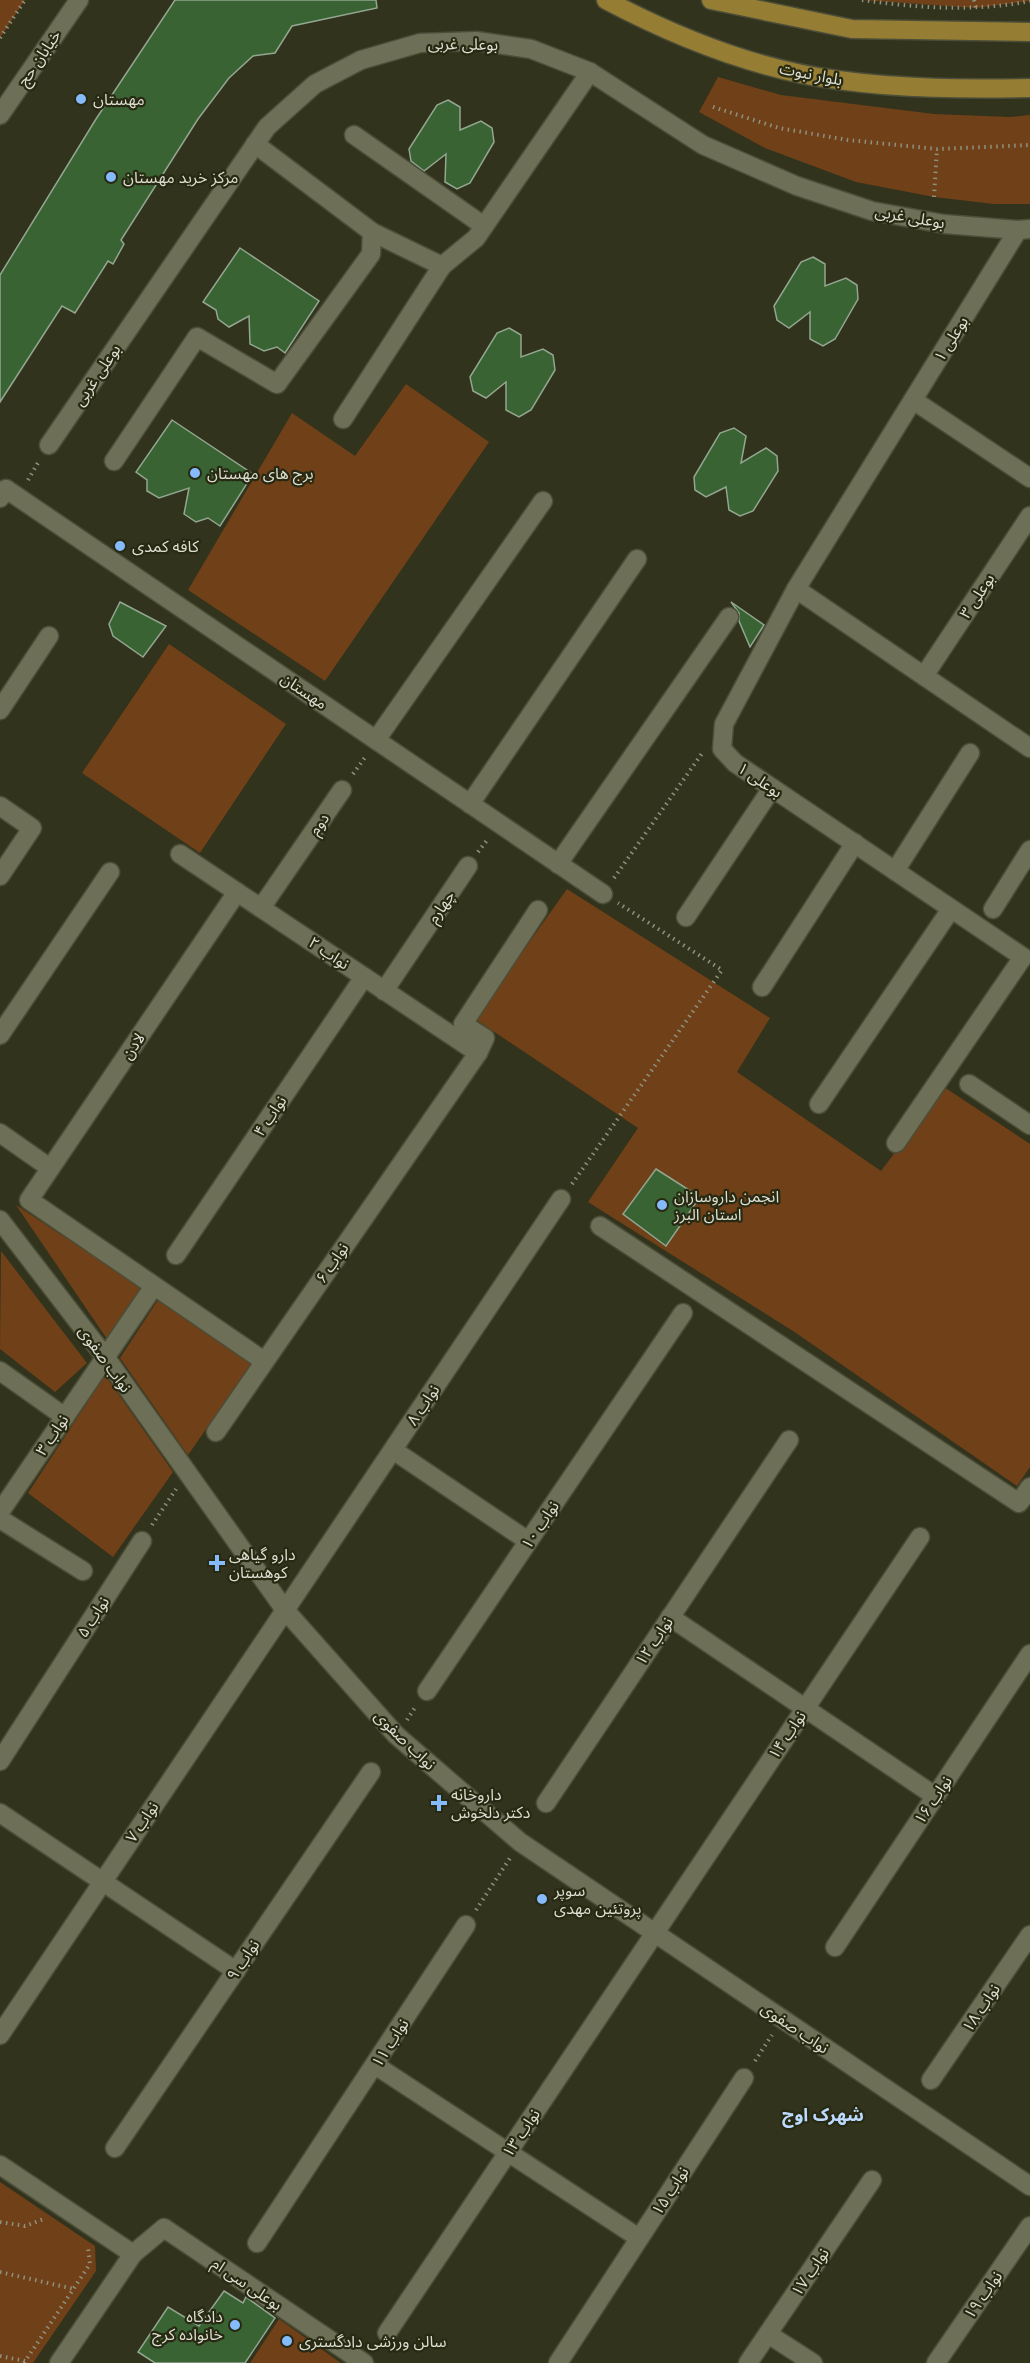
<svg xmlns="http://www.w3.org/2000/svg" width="1030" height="2363" font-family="'Roboto Serif','Noto Sans Arabic',serif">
  <rect width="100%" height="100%" fill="#31331c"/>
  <g fill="#704018">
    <polygon points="0,0 25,0 0,38"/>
    <polygon points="862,0 1030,0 1030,1 976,8"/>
    <polygon points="718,77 781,95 934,114 1010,117 1030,115 1030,204 994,204 934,197 856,182 765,148 699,112"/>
    <polygon points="406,384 489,442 325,681 188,590 292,413 355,456"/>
    <polygon points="169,644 286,724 200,853 82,773"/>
    <polygon points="567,889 770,1018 737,1072 881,1171 944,1087 1030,1144 1030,1467 1017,1486 796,1333 588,1202 638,1128 475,1019"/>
    <polygon points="16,1205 142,1288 107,1339"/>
    <polygon points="1,1251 87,1363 55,1392 0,1349"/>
    <polygon points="158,1300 253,1362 188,1455 120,1358"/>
    <polygon points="105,1375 173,1472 113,1557 28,1493"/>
    <polygon points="0,2182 95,2246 96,2271 33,2363 0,2363"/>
    <polygon points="279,2319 341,2363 250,2363"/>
  </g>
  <g fill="#3a6334" stroke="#93a690" stroke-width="1.5">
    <polygon points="175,0 376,0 377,8 292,26 275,53 253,56 229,78 198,119 121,240 124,244 113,264 108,261 75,313 62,306 0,402 0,275 96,119"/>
    <polygon points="448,100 460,107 460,130 481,121 492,128 494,142 470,183 457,189 445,182 446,154 424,171 411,161 409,149 437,105"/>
    <polygon points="240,248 319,301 285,353 277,347 264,351 250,344 249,316 229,327 218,319 216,310 203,302"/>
    <polygon points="813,257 825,264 825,286 846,278 857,285 858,299 835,339 823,346 810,339 810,312 789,328 777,320 774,306 801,262"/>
    <polygon points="509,328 521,335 521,357 543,349 553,355 555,370 531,410 519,417 506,410 506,382 486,398 473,391 470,377 497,333"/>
    <polygon points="172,420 253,474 220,526 208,518 196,522 184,514 189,488 159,498 147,491 147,480 136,472"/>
    <polygon points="734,428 746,436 741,463 766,448 777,456 778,471 753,511 740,516 729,510 726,487 706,497 695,490 694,477 720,433"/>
    <polygon points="120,602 166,626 143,657 113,636 109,624"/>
    <polygon points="731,602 764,625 750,647 739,621 739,613"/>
    <polygon points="656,1169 700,1197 666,1246 623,1214"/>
    <polygon points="224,2291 243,2303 246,2297 275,2318 245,2363 155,2363 138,2352 168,2307 199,2326"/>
  </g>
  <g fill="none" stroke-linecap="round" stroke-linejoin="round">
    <g stroke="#4c4e39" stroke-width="21">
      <g id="street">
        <polyline points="354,135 484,226"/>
        <polyline points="372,232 442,266 476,238 590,72"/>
        <polyline points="913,400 1030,478"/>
        <polyline points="343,419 442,266"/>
        <polyline points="114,461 197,337 277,384 371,254 372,232 255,144"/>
        <polyline points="6,489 603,894"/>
        <polyline points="796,589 1030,748"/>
        <polyline points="924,676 1030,516"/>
        <polyline points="0,710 49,636"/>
        <polyline points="376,740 543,501"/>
        <polyline points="470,804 637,559"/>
        <polyline points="0,806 32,828 0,876"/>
        <polyline points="180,854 478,1053"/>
        <polyline points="558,864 729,617"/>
        <polyline points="895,871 970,753"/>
        <polyline points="237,892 29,1200 264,1361"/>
        <polyline points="261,908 342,790"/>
        <polyline points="993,909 1030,850"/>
        <polyline points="686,917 772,788"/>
        <polyline points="762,987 855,843"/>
        <polyline points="384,991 468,866"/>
        <polyline points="0,1035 110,872"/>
        <polyline points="969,1084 1030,1125"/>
        <polyline points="819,1104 951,909"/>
        <polyline points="0,1133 50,1168"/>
        <polyline points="896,1143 1023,957 735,763 722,749 724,724 796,589 1018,230"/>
        <polyline points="600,1226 1019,1503 1030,1487"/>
        <polyline points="176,1255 364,977"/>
        <polyline points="0,1371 65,1417"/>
        <polyline points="216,1432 478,1053 485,1038 463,1024 538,910"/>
        <polyline points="393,1450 528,1541"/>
        <polyline points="0,1512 154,1286"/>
        <polyline points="0,1519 83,1571"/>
        <polyline points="670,1617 935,1796"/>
        <polyline points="427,1691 683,1313"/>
        <polyline points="0,1761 142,1541"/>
        <polyline points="546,1803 789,1440"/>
        <polyline points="0,1813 236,1971"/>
        <polyline points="835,1947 1030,1654"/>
        <polyline points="0,2035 561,1199"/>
        <polyline points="375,2065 639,2238"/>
        <polyline points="931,2080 1030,1935"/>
        <polyline points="115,2148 371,1772"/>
        <polyline points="0,2165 133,2254"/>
        <polyline points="257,2243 466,1925"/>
        <polyline points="387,2333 920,1537"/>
        <polyline points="768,2334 813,2363"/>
        <polyline points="59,2363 133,2254 164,2228 364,2363"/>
        <polyline points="558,2363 744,2078"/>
        <polyline points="748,2363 872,2180"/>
        <polyline points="936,2363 1030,2226"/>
      </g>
    </g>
    <g stroke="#4c4e39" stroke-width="21">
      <g id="secondary">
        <polyline points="0,115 79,0"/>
        <polyline points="49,445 267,127 315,84 361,60 420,43 476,41 531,49 590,72 703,145 797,186 872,211 944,224 1018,230 1030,229"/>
        <polyline points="0,498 6,489"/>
        <polyline points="0,1220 106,1358 285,1610 396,1735 520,1842 1030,2186"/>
      </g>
    </g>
    <g stroke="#4c4e39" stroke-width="21">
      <g id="primary">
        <path d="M606 0C676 37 759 70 838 80 902 89 966 89 1030 88"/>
        <polyline points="711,0 852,29 1030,32"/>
      </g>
    </g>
    <g stroke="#8f917e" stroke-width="4" stroke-dasharray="1.5 4.5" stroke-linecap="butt">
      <path d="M862 0C917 8 976 12 1030 1"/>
      <polyline points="974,0 976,8"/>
      <polyline points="0,38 25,0"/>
      <polyline points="713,107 779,128 848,140 937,149 1030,145"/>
      <polyline points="934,197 937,149"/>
      <polyline points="28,480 39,461"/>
      <polyline points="353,774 366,756"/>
      <polyline points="478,852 488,839"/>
      <polyline points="614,878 703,752"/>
      <polyline points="572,1184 722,970 618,903"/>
      <polyline points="152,1525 176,1489"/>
      <polyline points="407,1720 416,1706"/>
      <polyline points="476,1910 510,1858"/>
      <polyline points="755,2061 772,2035"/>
      <polyline points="0,2222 25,2226 44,2219"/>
      <polyline points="0,2272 74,2289"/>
      <polyline points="0,2356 25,2361"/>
      <polyline points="24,2363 90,2264 88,2248"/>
    </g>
    <use href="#street" stroke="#6d7056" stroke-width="18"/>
    <use href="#secondary" stroke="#6d7056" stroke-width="18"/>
    <use href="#primary" stroke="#957d33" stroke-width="18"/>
  </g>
  <g fill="#86bbfb" stroke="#272912" stroke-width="2">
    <circle cx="81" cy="99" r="6"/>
    <circle cx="111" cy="177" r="6"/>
    <circle cx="195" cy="473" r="6"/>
    <circle cx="120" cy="546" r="6"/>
    <circle cx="662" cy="1205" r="6"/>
    <path d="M214 1554h6v6h6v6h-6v6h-6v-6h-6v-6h6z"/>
    <path d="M436 1794h6v6h6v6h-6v6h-6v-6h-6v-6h6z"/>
    <circle cx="542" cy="1899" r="6"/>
    <circle cx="235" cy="2325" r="6"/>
    <circle cx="287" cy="2341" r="6"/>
  </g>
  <g text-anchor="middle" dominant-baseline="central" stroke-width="4.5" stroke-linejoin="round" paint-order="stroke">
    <g font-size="16" fill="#dcded0" stroke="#272912">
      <text transform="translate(463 44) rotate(1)">بوعلی غربی</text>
      <text transform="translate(39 58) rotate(-56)">خیابان حج</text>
      <text transform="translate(811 74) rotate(11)">بلوار نبوت</text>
      <text transform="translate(910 217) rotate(10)">بوعلی غربی</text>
      <text transform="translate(951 339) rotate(-58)">بوعلی ۱</text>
      <text transform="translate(97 375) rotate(-56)">بوعلی غربی</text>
      <text transform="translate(977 596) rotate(-57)">بوعلی ۳</text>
      <text transform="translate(304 691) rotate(34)">مهستان</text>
      <text transform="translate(760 780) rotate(34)">بوعلی ۱</text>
      <text transform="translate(319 824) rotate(-55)">دوم</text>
      <text transform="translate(441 907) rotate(-56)">چهارم</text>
      <text transform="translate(329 953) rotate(34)">نواب ۲</text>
      <text transform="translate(133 1046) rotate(-56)">لادن</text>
      <text transform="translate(270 1116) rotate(-56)">نواب ۴</text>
      <text transform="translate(332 1263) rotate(-55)">نواب ۶</text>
      <text transform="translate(105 1359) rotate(54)">نواب صفوی</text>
      <text transform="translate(423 1405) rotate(-56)">نواب ۸</text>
      <text transform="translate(52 1435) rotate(-56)">نواب ۳</text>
      <text transform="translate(540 1525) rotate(-56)">نواب ۱۰</text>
      <text transform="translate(93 1617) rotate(-57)">نواب ۵</text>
      <text transform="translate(654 1641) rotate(-56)">نواب ۱۲</text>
      <text transform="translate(787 1735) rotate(-56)">نواب ۱۴</text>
      <text transform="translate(405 1740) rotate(44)">نواب صفوی</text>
      <text transform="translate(933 1800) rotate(-56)">نواب ۱۶</text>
      <text transform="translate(142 1822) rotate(-56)">نواب ۷</text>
      <text transform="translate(243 1960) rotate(-56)">نواب ۹</text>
      <text transform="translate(981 2008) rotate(-56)">نواب ۱۸</text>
      <text transform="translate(795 2028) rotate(34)">نواب صفوی</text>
      <text transform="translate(390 2043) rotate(-57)">نواب ۱۱</text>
      <text transform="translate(521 2133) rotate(-56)">نواب ۱۳</text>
      <text transform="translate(670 2191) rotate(-57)">نواب ۱۵</text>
      <text transform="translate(810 2272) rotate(-56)">نواب ۱۷</text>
      <text transform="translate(247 2284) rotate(34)">بوعلی سی ام</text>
      <text transform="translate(983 2295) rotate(-55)">نواب ۱۹</text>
    </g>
    <g font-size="16" fill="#dcded0" stroke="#272912" text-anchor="start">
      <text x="93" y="99">مهستان</text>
      <text x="123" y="177">مرکز خرید مهستان</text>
      <text x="207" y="473">برج های مهستان</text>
      <text x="132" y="546">کافه کمدی</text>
      <text x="674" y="1196">انجمن داروسازان<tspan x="674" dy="18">استان البرز</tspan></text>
      <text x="229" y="1554">دارو گیاهی<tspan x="229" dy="18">کوهستان</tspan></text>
      <text x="451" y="1794">داروخانه<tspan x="451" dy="18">دکتر دلخوش</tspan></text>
      <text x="554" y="1890">سوپر<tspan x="554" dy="18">پروتئین مهدی</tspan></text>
      <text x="223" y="2316" text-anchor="end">دادگاه<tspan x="223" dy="18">خانواده کرج</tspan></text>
      <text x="299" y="2341">سالن ورزشی دادگستری</text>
    </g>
    <g font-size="18" font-weight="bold" fill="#bcdafe" stroke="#272912">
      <text x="823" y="2114">شهرک اوج</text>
    </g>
  </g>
</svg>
